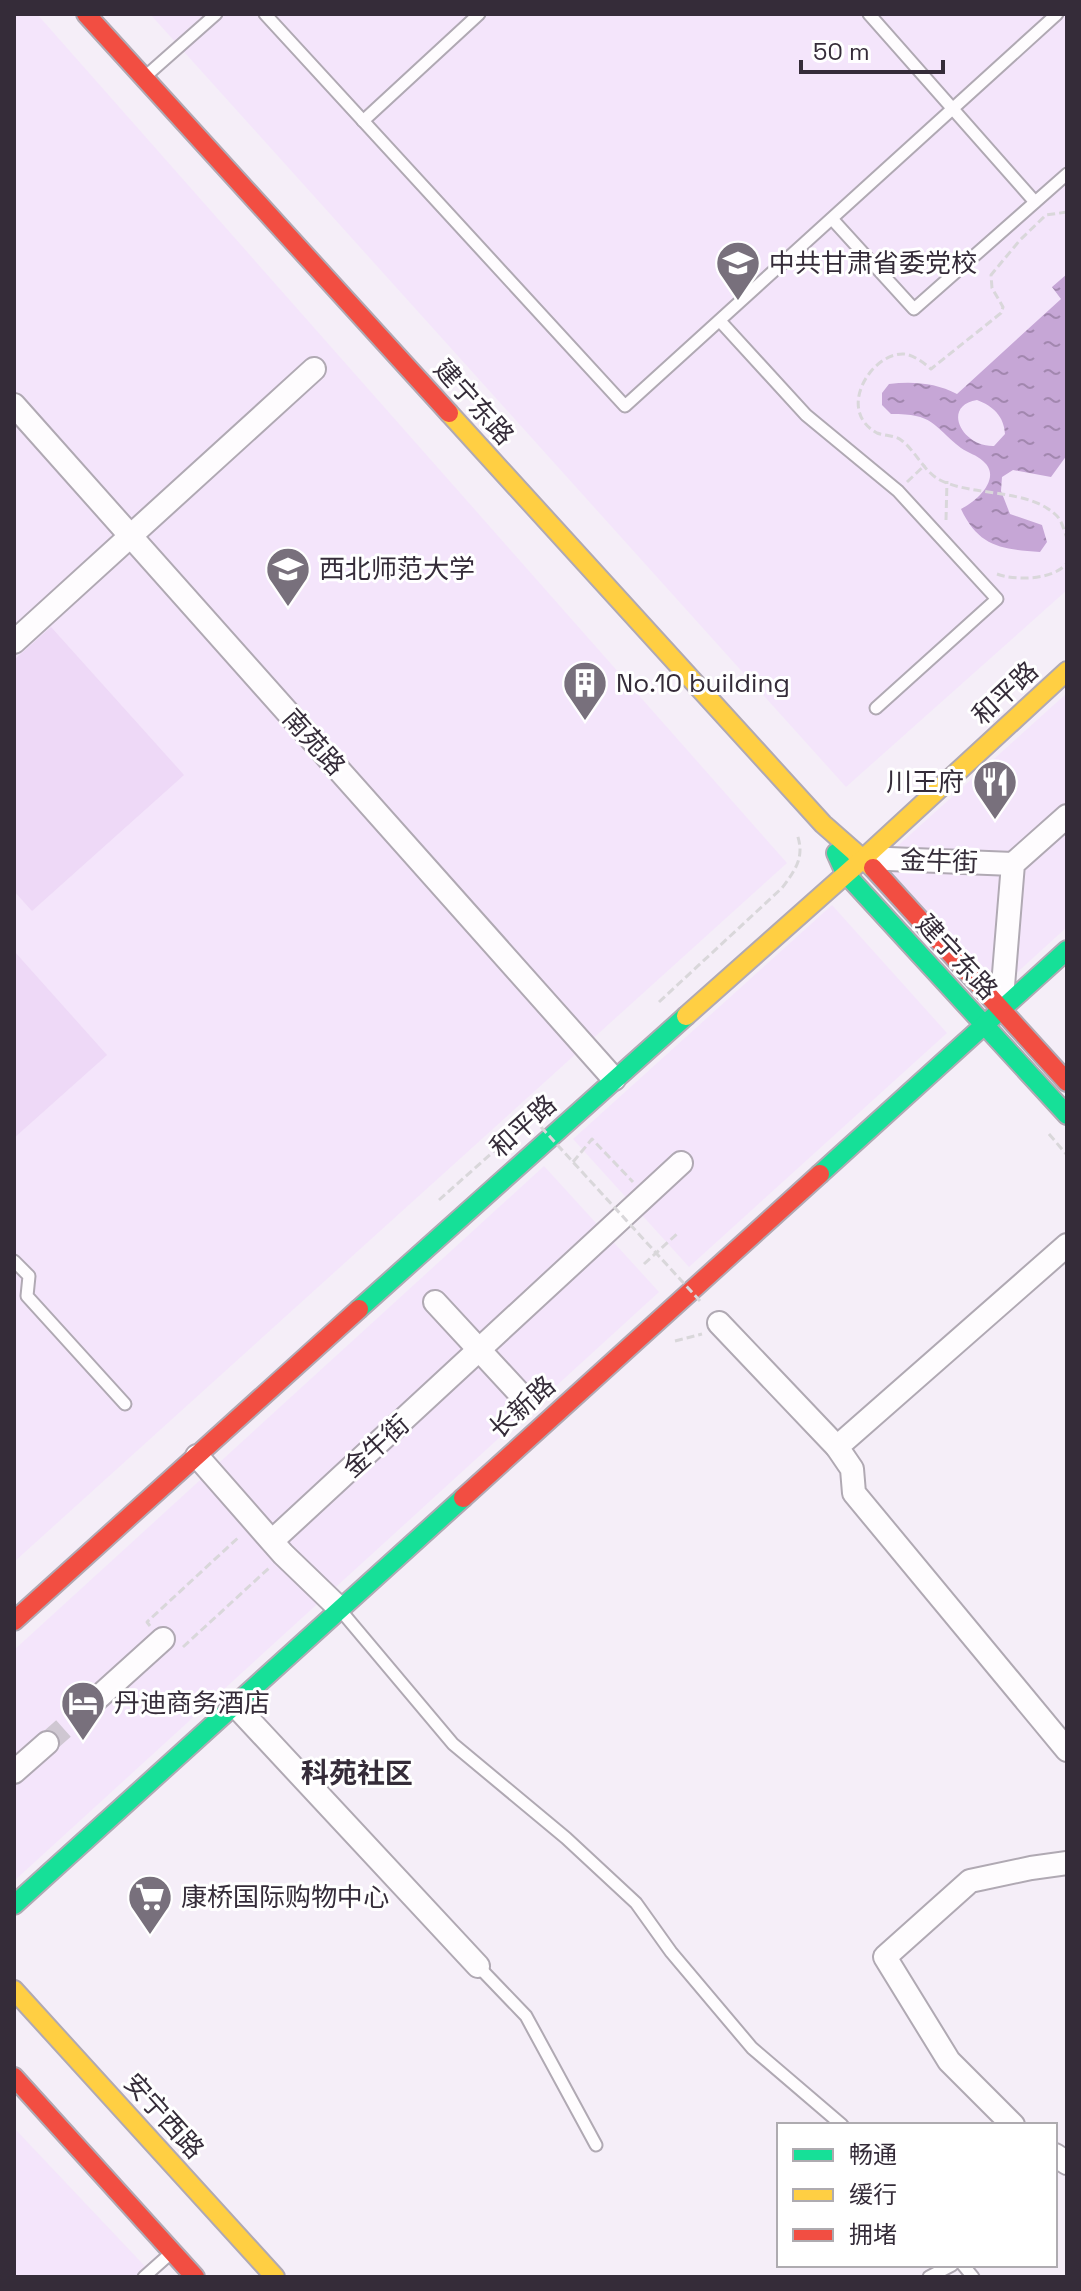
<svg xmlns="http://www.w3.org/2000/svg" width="1081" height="2291" font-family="'Space Grotesk','Noto Sans SC',sans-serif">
  <defs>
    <pattern id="water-ripples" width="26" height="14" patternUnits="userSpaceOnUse" patternTransform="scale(2)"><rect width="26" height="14" fill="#c6a6d6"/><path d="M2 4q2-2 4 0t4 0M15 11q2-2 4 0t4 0" fill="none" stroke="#a287af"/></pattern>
  </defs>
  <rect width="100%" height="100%" fill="#f5eef8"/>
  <g fill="#f4e5fb">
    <polygon points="14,14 37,14 787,863 14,1562"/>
    <polygon points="150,14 1067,14 1067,590 846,787"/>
    <polygon points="1067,693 1067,927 998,990 881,861"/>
    <polygon points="832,905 947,1033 689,1267 573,1139"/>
    <polygon points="544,1166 659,1292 14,1881 14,1650"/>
    <polygon points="14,2128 155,2277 14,2277"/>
  </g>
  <g fill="#eed9f7">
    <polygon points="51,627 184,775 32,911 14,891 14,660"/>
    <polygon points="14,951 107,1055 14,1138"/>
  </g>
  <path fill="url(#water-ripples)" fill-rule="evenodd" d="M1067 274V455L1051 477 1013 470 1002 477 1001 491 1010 514 1042 525 1047 542 1040 552C1001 549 979 547 961 509 976 502 1003 478 983 461 977 455 968 453 961 448 931 424 934 414 891 414L882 405V393L889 384C913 381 936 383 957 394L1061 299 1052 287ZM977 400C993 406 1004 416 1005 434L994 446C962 447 941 406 977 400Z"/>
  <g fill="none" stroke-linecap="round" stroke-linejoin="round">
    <polyline stroke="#cfc7d2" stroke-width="22" stroke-dasharray="22 11" stroke-linecap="butt" points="47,1743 91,1704"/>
    <g stroke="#b0a9b3" stroke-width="15">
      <g id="lane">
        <polyline points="265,14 625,406 1057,14"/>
        <polyline points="869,14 1035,202"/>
        <polyline points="147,75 216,14"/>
        <polyline points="363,121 479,14"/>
        <polyline points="833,220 914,309 1067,174"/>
        <polyline points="720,321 806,415 898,491 997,599 876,708"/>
        <polyline points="14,1261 29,1276 27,1296 125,1404"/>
        <polyline points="342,1612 453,1744 566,1838 636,1903 671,1952 752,2048 842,2125"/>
        <polyline points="478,1966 526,2016 596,2145"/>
        <polyline points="963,2265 973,2277"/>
        <polyline points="144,2277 171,2253"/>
        <polyline points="929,2277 952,2265"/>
      </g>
    </g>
    <g stroke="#b0a9b3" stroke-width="26">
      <g id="street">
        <polyline points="14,405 614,1079"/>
        <polyline points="14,642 314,369"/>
        <polyline points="864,858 1013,864"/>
        <polyline points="1001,1010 1013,864 1067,816"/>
        <polyline points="1067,1245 837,1447 852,1469 854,1493 1067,1750"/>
        <polyline points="435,1302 521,1395"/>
        <polyline points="719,1323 837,1447"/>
        <polyline points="197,1456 283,1554 339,1608"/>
        <polyline points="272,1541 681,1163"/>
        <polyline points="91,1704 163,1639"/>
        <polyline points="234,1704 478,1966"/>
        <polyline points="14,1772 47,1743"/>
        <polyline points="1013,2125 949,2061 885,1957 970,1881 1031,1868 1067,1863"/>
        <polyline points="1055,2155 1067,2163"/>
      </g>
    </g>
    <g stroke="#b0a9b3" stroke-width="22">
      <g id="fast">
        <polyline points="836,853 845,873 1067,1115"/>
        <polyline points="820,1174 1067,950"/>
        <polyline points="359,1309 686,1016"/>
        <polyline points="14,1905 463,1498"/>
      </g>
    </g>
    <g stroke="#b0a9b3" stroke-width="22">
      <g id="slow">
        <polyline points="449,413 823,824 873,868"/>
        <polyline points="686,1016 864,858 1067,671"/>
        <polyline points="14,1990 275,2277"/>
      </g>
    </g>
    <g stroke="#b0a9b3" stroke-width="22">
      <g id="jam">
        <polyline points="86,14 449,413"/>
        <polyline points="873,868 1067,1082"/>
        <polyline points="463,1498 820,1174"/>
        <polyline points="14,1621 359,1309"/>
        <polyline points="14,2077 195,2277"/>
      </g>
    </g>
    <g stroke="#d9d7da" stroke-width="3" stroke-dasharray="8 4" stroke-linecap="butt">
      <path d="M1067 212 1046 215 1020 240 991 275 992 288 1003 307 1001 313 931 369C924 363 914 355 904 354 872 352 835 410 877 433 885 436 894 435 901 440 915 450 924 472 940 480 974 497 1029 488 1057 516 1062 521 1064 531 1067 538"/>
      <polyline points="907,482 925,465"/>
      <polyline points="946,520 947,481"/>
      <path d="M997 574C1016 581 1054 580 1067 563"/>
      <path d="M659 1002 782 888C796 869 805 857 797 834"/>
      <polyline points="1049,1134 1067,1155"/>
      <polyline points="573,1162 592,1139 633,1182"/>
      <polyline points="439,1200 502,1144"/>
      <polyline points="644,1264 678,1233"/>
      <polyline points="675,1341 702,1334"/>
      <polyline points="150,1626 147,1622 240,1536"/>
      <polyline points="183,1647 269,1568"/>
    </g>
    <use href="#lane" stroke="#fefcfe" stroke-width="11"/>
    <use href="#street" stroke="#fefcfe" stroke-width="22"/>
    <use href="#fast" stroke="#16e098" stroke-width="18"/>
    <use href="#slow" stroke="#ffcf43" stroke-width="18"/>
    <use href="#jam" stroke="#f24e42" stroke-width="18"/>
    <polyline stroke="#d9d7da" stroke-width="3" stroke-dasharray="8 4" stroke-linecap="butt" points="541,1127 700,1301"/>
  </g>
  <defs>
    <g id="university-pin" transform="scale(2.3)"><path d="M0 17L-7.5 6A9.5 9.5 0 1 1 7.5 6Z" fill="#78707c" stroke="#fff"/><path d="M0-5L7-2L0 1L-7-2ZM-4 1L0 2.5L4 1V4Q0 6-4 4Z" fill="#fff"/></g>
    <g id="building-pin" transform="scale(2.3)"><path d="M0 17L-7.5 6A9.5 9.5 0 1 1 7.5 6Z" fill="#78707c" stroke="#fff"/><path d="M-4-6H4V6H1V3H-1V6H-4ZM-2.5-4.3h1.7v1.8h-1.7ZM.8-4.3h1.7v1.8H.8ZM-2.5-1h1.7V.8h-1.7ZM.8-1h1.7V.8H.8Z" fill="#fff"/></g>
    <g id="restaurant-pin" transform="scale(2.3)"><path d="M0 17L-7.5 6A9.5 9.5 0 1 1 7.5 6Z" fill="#78707c" stroke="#fff"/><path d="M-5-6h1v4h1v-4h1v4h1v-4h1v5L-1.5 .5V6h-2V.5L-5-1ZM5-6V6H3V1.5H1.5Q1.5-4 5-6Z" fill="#fff"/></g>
    <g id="hotel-pin" transform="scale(2.3)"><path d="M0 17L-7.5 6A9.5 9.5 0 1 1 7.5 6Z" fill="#78707c" stroke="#fff"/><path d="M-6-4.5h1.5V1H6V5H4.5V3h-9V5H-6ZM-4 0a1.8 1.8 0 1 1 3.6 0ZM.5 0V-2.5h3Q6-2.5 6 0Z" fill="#fff"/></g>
    <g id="supermarket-pin" transform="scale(2.3)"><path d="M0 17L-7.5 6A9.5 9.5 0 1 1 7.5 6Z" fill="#78707c" stroke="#fff"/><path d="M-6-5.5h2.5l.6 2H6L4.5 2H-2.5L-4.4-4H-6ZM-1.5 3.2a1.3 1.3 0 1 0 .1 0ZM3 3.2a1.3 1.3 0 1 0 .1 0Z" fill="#fff"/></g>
  </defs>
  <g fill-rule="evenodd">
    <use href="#university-pin" x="738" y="263"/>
    <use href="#university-pin" x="288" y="569"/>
    <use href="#building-pin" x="585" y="683"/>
    <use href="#restaurant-pin" x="995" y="782"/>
    <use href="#hotel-pin" x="83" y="1703"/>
    <use href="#supermarket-pin" x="150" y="1897"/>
  </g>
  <g text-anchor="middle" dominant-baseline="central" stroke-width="6" stroke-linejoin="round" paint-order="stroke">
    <g font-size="26" fill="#352c39" stroke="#fff" text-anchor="start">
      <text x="769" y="263">中共甘肃省委党校</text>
      <text x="319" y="569">西北师范大学</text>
      <text x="616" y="683">No.10 building</text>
      <text x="964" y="782" text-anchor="end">川王府</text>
      <text x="114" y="1703">丹迪商务酒店</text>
      <text x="181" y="1897">康桥国际购物中心</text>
    </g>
    <g font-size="26" fill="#352c39" stroke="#fff">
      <text transform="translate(474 402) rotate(48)">建宁东路</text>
      <text transform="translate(1005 693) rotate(-43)">和平路</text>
      <text transform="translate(314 742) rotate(48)">南苑路</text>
      <text transform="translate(939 861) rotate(2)">金牛街</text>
      <text transform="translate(957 957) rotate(47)">建宁东路</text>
      <text transform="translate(523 1126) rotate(-42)">和平路</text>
      <text transform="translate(522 1407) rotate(-42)">长新路</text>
      <text transform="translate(376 1446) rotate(-42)">金牛街</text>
      <text transform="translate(164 2116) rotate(48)">安宁西路</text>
    </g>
    <g font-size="28" font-weight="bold" fill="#352c39" stroke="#fff">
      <text x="357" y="1773">科苑社区</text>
    </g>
  </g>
  <rect width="1081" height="2291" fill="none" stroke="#352c39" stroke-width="32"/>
  <rect x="777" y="2123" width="280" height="144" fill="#ffffff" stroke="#aeabb0" stroke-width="2"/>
  <rect x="793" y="2149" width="40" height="12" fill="#16e098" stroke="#aeabb0" stroke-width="2"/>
  <text x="849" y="2163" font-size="24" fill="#352c39">畅通</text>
  <rect x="793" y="2189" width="40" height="12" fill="#ffcf43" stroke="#aeabb0" stroke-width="2"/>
  <text x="849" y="2203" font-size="24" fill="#352c39">缓行</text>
  <rect x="793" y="2229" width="40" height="12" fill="#f24e42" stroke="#aeabb0" stroke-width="2"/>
  <text x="849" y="2243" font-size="24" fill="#352c39">拥堵</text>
  <path d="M801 60v12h142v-12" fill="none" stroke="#352c39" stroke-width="4"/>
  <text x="813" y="60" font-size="24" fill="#352c39" stroke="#ffffff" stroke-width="6" paint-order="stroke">50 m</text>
</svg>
